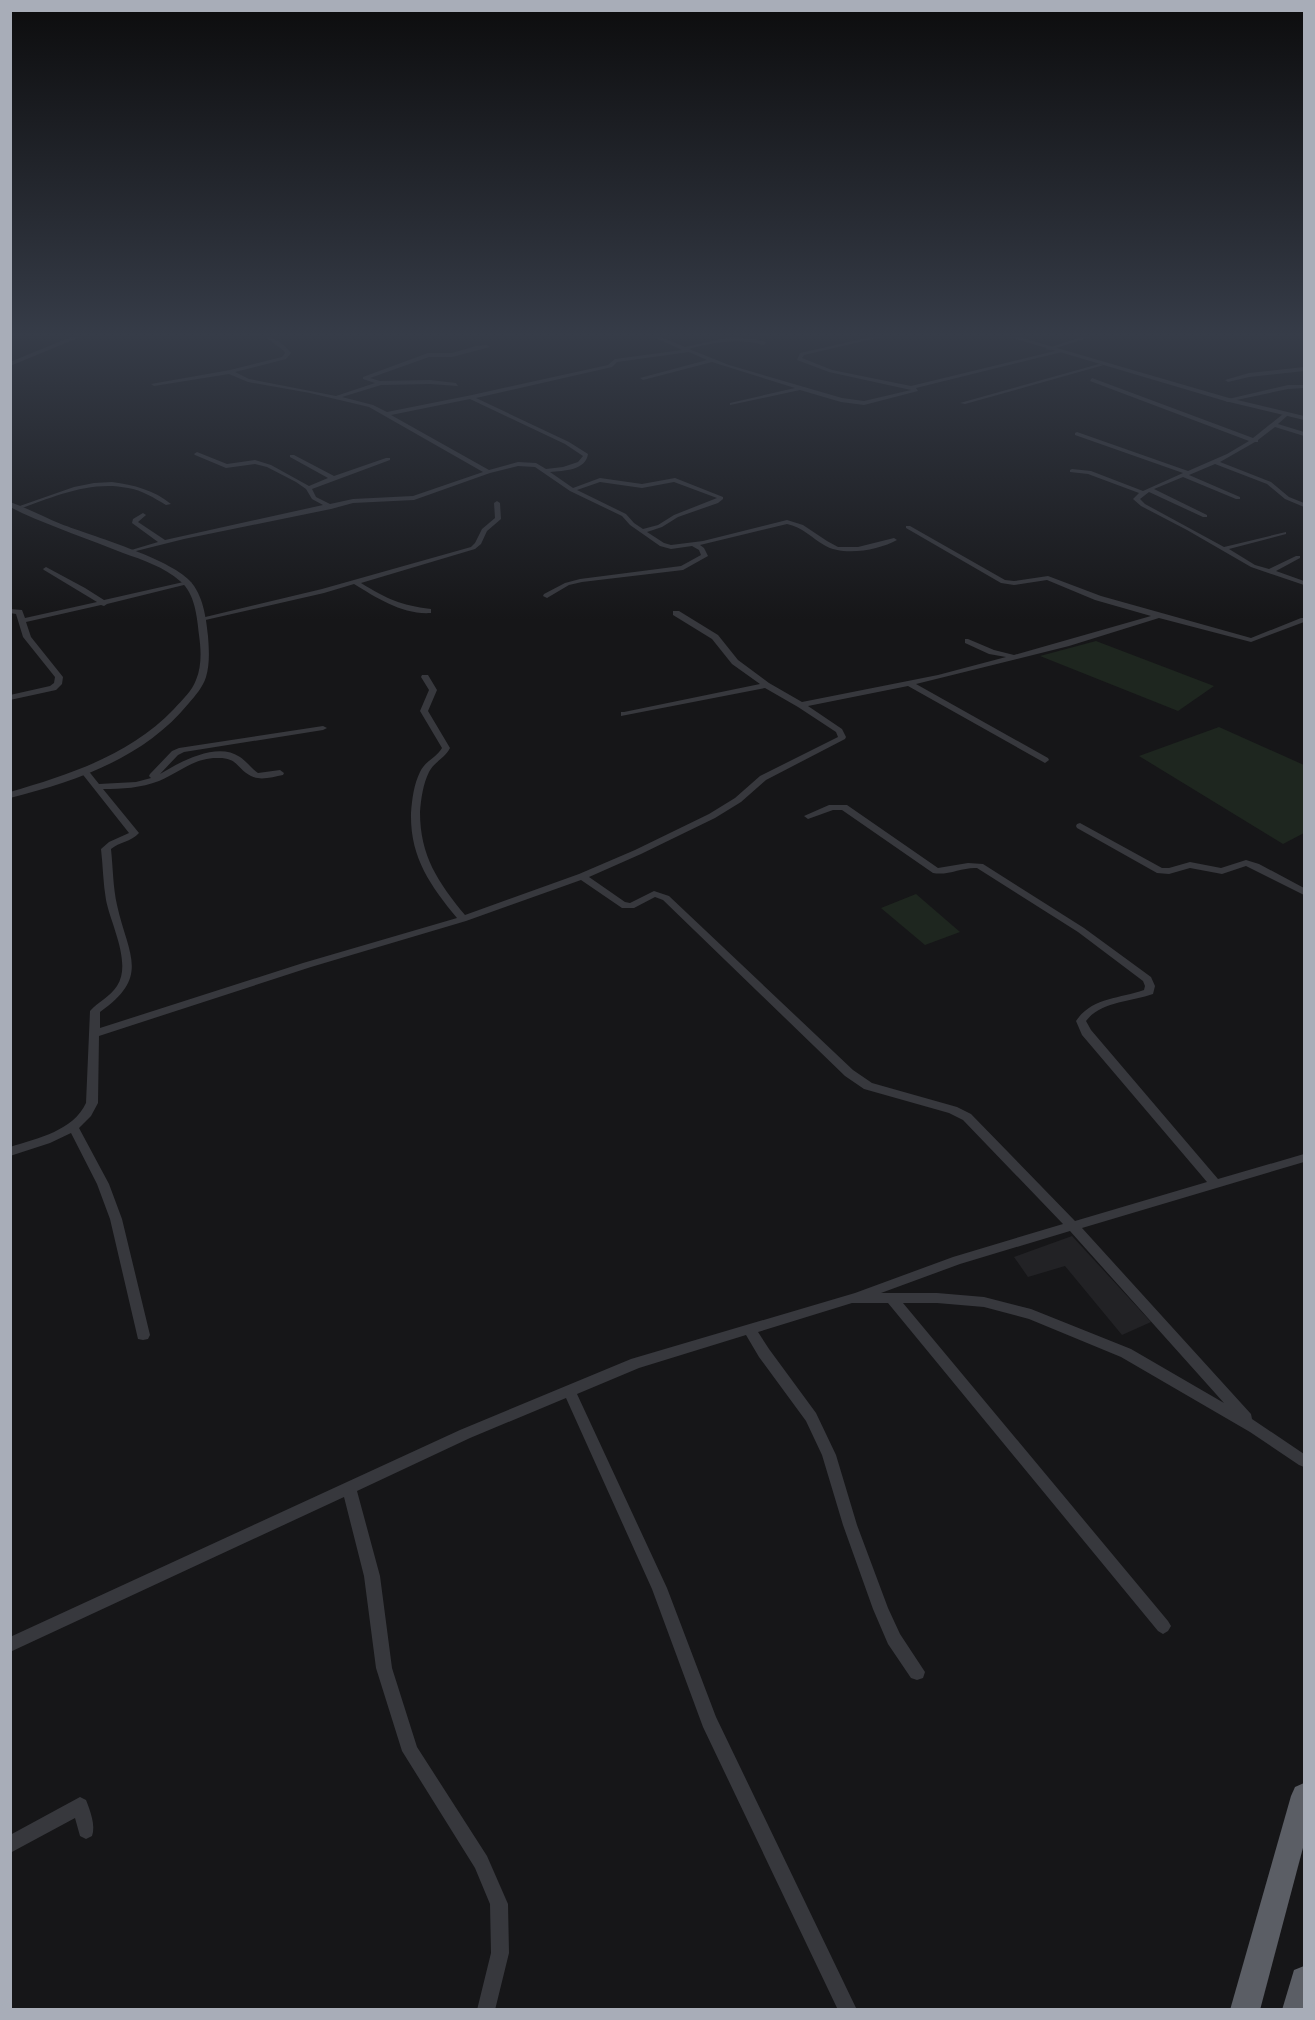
<svg xmlns="http://www.w3.org/2000/svg" width="1315" height="2020" font-family="Quicksand,sans-serif">
  <rect width="100%" height="100%" fill="#161618"/>
  <polygon fill="#222225" points="1072,1236 1151,1322 1122,1335 1065,1266 1028,1277 1014,1257"/>
  <g fill="#1e261f">
    <polygon points="1096,641 1214,686 1178,711 1040,656"/>
    <polygon points="1219,727 1304,765 1304,833 1283,844 1139,756"/>
    <polygon points="916,894 960,932 925,945 881,908"/>
  </g>
  <g fill="none" stroke-linecap="round" stroke-linejoin="round">
    <g fill="#37383d" fill-rule="evenodd">
      <path d="M266 337C275 337 285 345 291 353L286 359 235 372 249 379 336 396 375 383 363 379V377L428 353H452L476 346 487 345 490 347 452 357H429L370 378 380 381 430 380 456 383 458 386 430 384 381 385 342 397 373 405 387 412 472 395 608 365 615 359 682 350 654 337H661L685 347 731 337 754 339 766 342 764 345C738 338 715 342 689 349L729 365 842 398 864 401 911 390 829 372 797 360 800 353 871 337H881L804 355 802 358 832 370 911 386 1059 350 1062 352 916 388 918 391 864 405 841 402 800 390 730 405V403L795 388 712 362 643 380 640 378 707 360 689 352 617 362 612 367 476 398 569 442 588 454C586 470 564 471 550 472L573 488 600 478 642 484 675 478 723 497V499L718 503 678 517 662 527 647 532 664 543 671 545 703 541 787 520 803 525 827 541 838 547H858L894 538 897 540C879 550 843 557 824 545 812 538 802 527 787 524L700 545 704 548 708 556 683 570 582 582 569 585 547 598 543 596 544 594 565 583 580 579 681 566 701 555 699 550 692 546 671 549 660 546 630 525 622 516 570 491 535 467 518 466 490 473 414 500 353 503 331 509 184 539 128 553V551L158 542 132 523 133 519 143 513 146 515 138 522 165 540 323 505 312 499 306 489 296 482 267 467 255 464 226 468 195 455 194 454 197 452 227 464 255 460 271 465 309 486 328 478 290 457V455H294L334 476 386 458H390V460L312 489 316 497 330 504 353 499 413 496 483 472 369 407 310 393 248 382 229 374 154 386 151 384 230 370 282 357 285 353 284 351ZM470 399 565 444 583 456 578 462 563 467 546 469 536 463 518 462 489 470 391 415ZM600 482 642 488 674 482 717 498 674 515 658 525 643 529 634 523 626 514 577 490Z"/>
      <polygon points="1082,337 1090,337 1050,350 1045,349"/>
      <polygon points="1099,364 1104,365 965,404 960,403"/>
      <polygon points="1304,367 1304,371 1249,377 1228,382 1225,380 1249,373"/>
      <polygon points="1092,378 1253,438 1283,414 1287,414 1287,416 1278,424 1304,432 1304,436 1275,427 1258,440 1258,442 1255,442 1220,462 1271,482 1289,497 1304,503 1304,507 1285,499 1267,484 1215,464 1189,475 1240,497 1240,499 1236,499 1183,477 1154,489 1207,515 1207,517 1203,517 1149,492 1140,499 1145,504 1224,547 1286,532 1286,534 1229,549 1255,565 1269,569 1296,556 1300,556 1300,558 1276,571 1304,581 1304,585 1251,567 1187,530 1141,506 1133,499 1139,493 1088,474 1070,472 1070,470 1072,469 1091,471 1143,491 1183,473 1075,435 1075,433 1077,432 1188,471 1227,454 1249,441 1090,381"/>
      <polygon points="1288,385 1304,385 1304,388 1288,389 1227,402 1224,400"/>
      <path d="M112 482C134 485 154 490 171 504L166 505C154 498 142 490 128 488 91 480 53 497 19 509L14 508 74 487 94 483Z"/>
      <path d="M497 501 500 503 501 519 487 531 481 544 475 549 361 583C387 599 400 605 431 609V613C403 615 377 598 354 584L324 593 201 621 197 619 322 589 471 547 475 543 482 529 495 518 494 503Z"/>
      <path d="M906 526H910L1005 580 1014 581 1048 576 1101 596 1251 638 1301 618H1304V622L1251 642 1159 618 1069 646 916 684 1048 758 1049 760 1045 763 908 686 808 706 842 729 846 737 845 739 766 780 741 802 715 818 641 854 589 877 625 902 630 903 654 891 669 896 853 1070 872 1083 957 1107 971 1114 1075 1221 1207 1182 1082 1035 1076 1021C1092 997 1119 999 1144 990L1145 986 1143 981 1078 932 977 868C962 867 948 876 933 873L842 810H833L808 819 804 816 829 805H847L938 868 968 863 983 864 1084 928 1151 977 1155 986 1153 994C1131 1002 1101 1001 1086 1021L1091 1030 1218 1179 1304 1154V1162L1082 1228 1251 1414 1252 1419 1304 1454V1467L1299 1465 1250 1432 1121 1357 1029 1319 984 1307 937 1303H903L1168 1621 1171 1626 1168 1631 1163 1634 1158 1631 888 1303H852L758 1332 769 1349 816 1413 836 1455 857 1525 888 1608 900 1634 925 1672 923 1678 917 1680 911 1678 888 1644 873 1609 843 1525 822 1455 806 1421 759 1357 746 1335 639 1368 577 1394 667 1588 716 1717 857 2010H838L703 1727 652 1589 566 1398 470 1438 357 1491 380 1576 392 1668 417 1747 487 1856 508 1904 509 1953 495 2010H477L491 1953 490 1904 475 1868 402 1751 376 1668 364 1576 344 1497 10 1652V1637L460 1430 631 1359 855 1293 953 1257 1063 1224 963 1120 949 1113 864 1089 845 1076 663 900 655 897 634 908H622L581 880 466 921 311 967 99 1036 98 1103 91 1116 79 1128 109 1184 122 1219 150 1335 148 1339 143 1340 138 1339 110 1219 97 1184 71 1133 50 1143 10 1156V1147C38 1138 73 1131 86 1103L90 1011C98 1002 110 997 117 986 132 963 111 925 106 900 103 883 103 866 101 849L109 842 129 833 80 771 81 769H87L99 784 136 782 151 778 149 776 150 774 172 751 179 748 323 726 327 728 323 730 184 752 178 755 160 774C180 762 217 741 240 757 246 761 251 768 258 773L280 770 284 773 283 775C273 777 260 781 251 776 237 769 238 758 219 758 195 757 180 772 159 781 141 788 122 789 103 789L139 833C131 842 119 842 111 849 113 868 113 887 117 905 128 955 151 976 100 1012V1028L303 963 457 918C430 885 410 857 411 813 412 799 414 784 420 772 425 761 436 758 442 748L420 711 429 690 421 677 422 675H428L437 690 428 711 450 748C445 758 434 762 429 772 423 784 421 799 420 812 420 856 438 882 465 915L579 874 635 850 709 814 735 798 760 776 838 737 836 732 798 707 765 688 621 716V712H624L760 684 732 664 712 639 673 615V611H679L718 635 738 660 769 683 802 702 938 675 1006 657 989 654 965 643V639H968L994 650 1014 655 1151 616 1095 600 1047 580 1014 585 1001 583 906 528ZM1070 1231 1224 1403 1131 1349 1031 1309 984 1297 937 1293H881L960 1264Z"/>
      <polygon points="46,567 85,588 104,600 188,581 192,583 107,604 104,606 101,605 26,622 31,637 63,677 62,684 56,690 10,700 10,695 50,686 54,683 55,677 23,637 16,614 10,613 10,609 22,610 25,618 97,602 44,570 43,569"/>
      <polygon points="1080,823 1162,868 1169,868 1190,862 1221,868 1246,860 1259,864 1304,888 1304,895 1246,866 1222,874 1190,868 1169,874 1157,873 1077,828 1076,826 1077,824"/>
      <path d="M80 1797 86 1800C90 1810 96 1826 92 1836L86 1839 80 1836 75 1818 10 1853V1835Z"/>
    </g>
    <g fill="#37383d" fill-rule="evenodd">
      <polygon points="71,337 80,337 10,366 10,362"/>
      <polygon points="1009,337 1019,337 1229,398 1304,416 1304,420 1225,401"/>
      <path d="M10 502C27 508 44 517 61 524 92 536 169 558 190 581 203 595 206 617 208 636 209 649 210 664 206 677 203 687 195 696 189 703 144 758 77 781 10 798V792C71 774 130 755 174 709 182 700 192 691 196 680 202 666 201 649 199 635 197 617 195 593 180 581 164 567 143 560 123 553 89 539 55 528 22 513L10 507Z"/>
    </g>
    <g fill="#5b5e65" fill-rule="evenodd">
      <polygon points="1304,1783 1304,1844 1260,2010 1230,2010 1291,1796 1295,1787"/>
      <polygon points="1304,1966 1304,2010 1282,2010 1294,1970"/>
    </g>
  </g>
  <linearGradient id="sky" x2="0" y2="1"><stop stop-color="#0c0c0d"/><stop offset="0.54" stop-color="#363c48"/><stop offset="1" stop-color="#363c48" stop-opacity="0"/></linearGradient>
  <rect width="1315" height="620" fill="url(#sky)"/>
  <rect width="1315" height="2020" fill="none" stroke="#a8adb8" stroke-width="24"/>
</svg>
